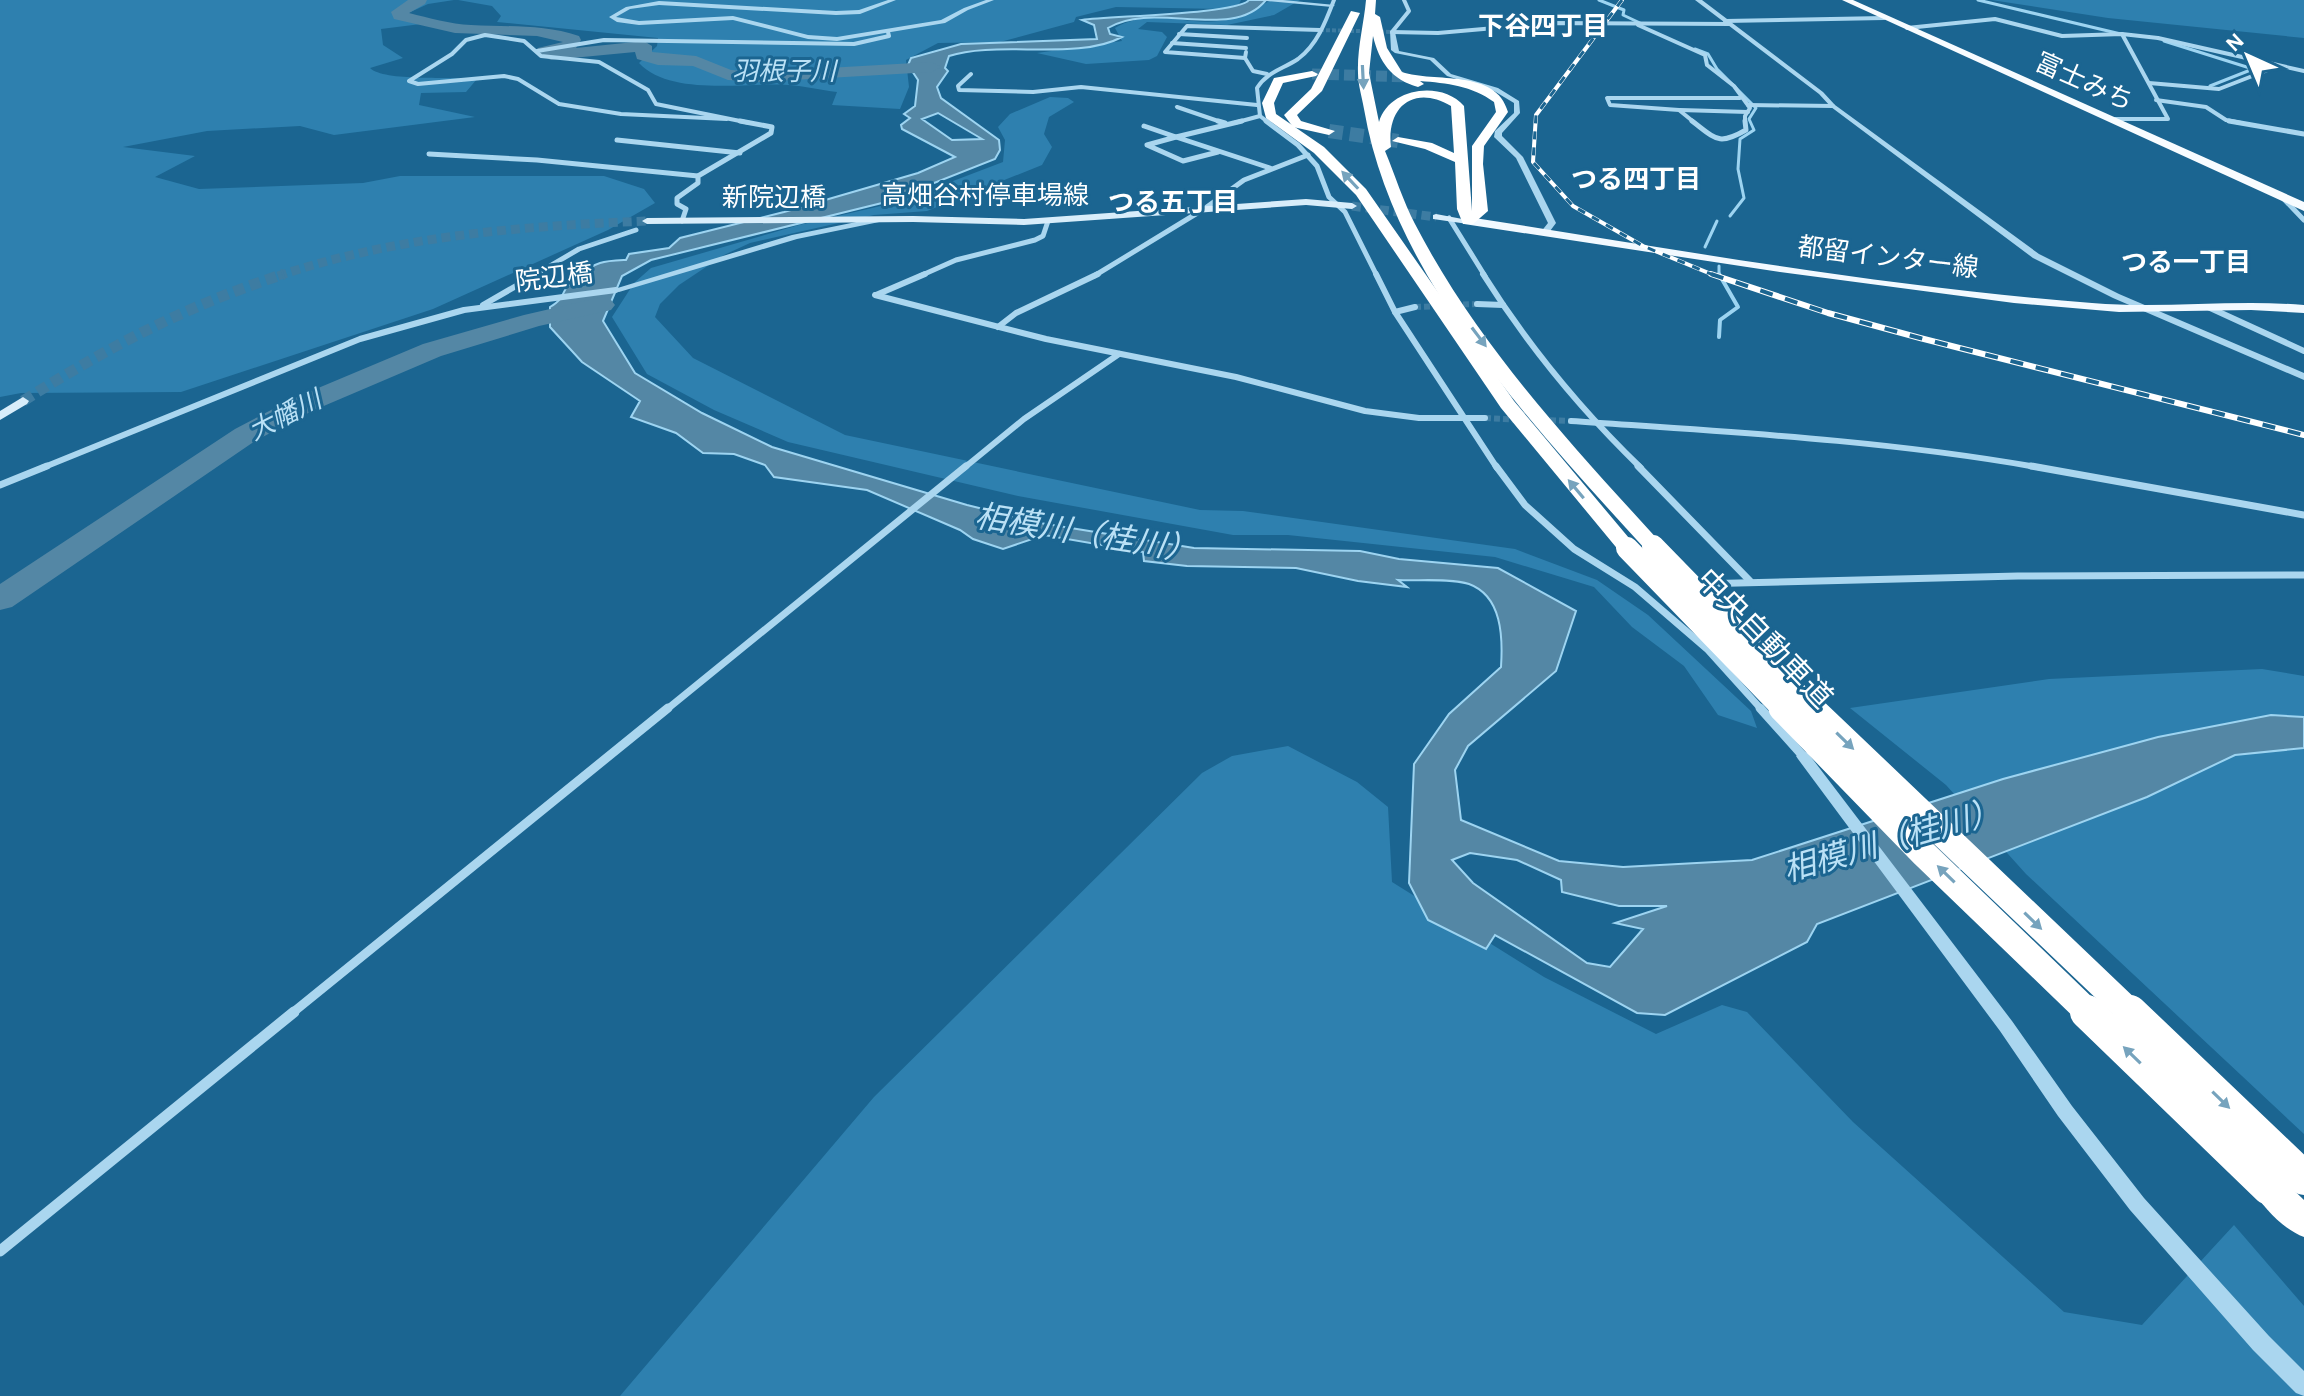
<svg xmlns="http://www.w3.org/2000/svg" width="2304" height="1396" font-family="'Alegreya Sans','Noto Sans JP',sans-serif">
  <rect width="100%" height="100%" fill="#1b6591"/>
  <g fill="#2e80af">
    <path d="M0 0H454L428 4 406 14 429 23 381 29 383 45 403 58 370 68C384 82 452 76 477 79L466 92 421 93 419 105 475 117 334 135 300 126 207 131 123 147 195 156 155 177 199 189 363 183 400 176H604L644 189 655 203 608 230 433 309 181 392 21 393 0 397Z"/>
    <path d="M458 0H1241L1239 4 1222 9 1116 7 1076 17 1074 22 1000 42 938 43 906 60 909 87 900 109 832 105 837 92C821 90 805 86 788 85 746 82 671 97 639 63L657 46 658 38 497 22 501 16 492 6Z"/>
    <path d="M1271 0H1300L1274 15 1227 25 1147 22 1138 29 1162 32 1167 37 1157 56 1149 60 1086 64 1037 53 1122 41 1115 28C1149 8 1183 25 1219 21 1237 19 1255 9 1271 0Z"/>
    <polygon points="1991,0 2304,0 2304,38 2108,18"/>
    <polygon points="1050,97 1068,98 1074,102 1049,117 1044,134 1052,147 1042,165 927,211 874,215 750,243 724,255 679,285 660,304 655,317 693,358 845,435 1200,510 1243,511 1515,549 1597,580 1648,615 1751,711 1757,728 1718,715 1684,666 1632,627 1594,587 1495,557 1288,535 1233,535 1018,496 788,442 714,410 647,374 612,317 634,283 651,268 799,225 898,202 1003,162 1005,140 998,127 1010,114"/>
    <polygon points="2262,669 2304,676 2304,1134 2026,874 1946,785 1850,708 2049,679"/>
    <polygon points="1288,746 1357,782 1388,807 1392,882 1544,977 1656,1034 1722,1005 1747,1012 1853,1122 2064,1312 2142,1325 2234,1225 2304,1306 2304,1396 620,1396 874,1097 1202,773 1232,756"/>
  </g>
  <path fill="#5487a5" stroke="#9dd4f1" stroke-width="2" fill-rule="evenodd" d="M1249 0H1266C1232 42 1154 0 1108 28L1110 34 1122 37C1078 61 996 40 949 56L945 68 948 71 937 87 941 98 999 140 1000 150 995 159 886 202 651 260 622 276 603 321 635 373 702 413 772 447 967 505 1040 523 1194 548 1360 551 1399 559 1498 568 1576 611 1556 671 1468 746 1455 770 1461 820 1559 861 1623 867 1752 860 2003 779 2158 737 2271 715 2304 717V748L2235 755 2147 797 1817 924 1807 942 1665 1015 1637 1013 1495 935 1486 949 1428 920 1409 883 1414 764 1449 714 1501 667C1503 637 1502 596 1469 584 1452 578 1417 581 1398 580L1407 587 1358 581 1296 568 1187 566 1144 561 1143 552 1044 535 1003 549 973 539 960 530 867 490 774 477 765 465 734 454 703 453 676 433 631 417 640 401 582 362 550 327V307C560 301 561 298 566 288 570 283 577 281 581 276 594 261 606 261 626 260L629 254 669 248 680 238 784 212 918 173 955 157 902 129 901 125 910 118 904 114 915 106 918 80 908 65 911 58 961 44 1097 39 1094 25 1082 20C1110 16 1239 14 1249 0ZM938 113 982 139 952 140 922 119ZM1470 853 1517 860 1561 880 1562 892 1619 906H1667L1615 923 1643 929 1610 967 1587 963 1473 883 1452 860Z"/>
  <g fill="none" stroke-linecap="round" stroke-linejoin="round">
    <g stroke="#9dd4f1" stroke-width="3">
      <polyline points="1599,0 1624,10 1623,15 1640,23"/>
      <polyline points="1978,0 2125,35"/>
      <polyline points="2164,41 2253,69 2210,86"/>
      <polyline points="1695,49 1708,54 1717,69 1756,108 1749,119 1754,130 1740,139 1738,169 1744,198 1730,216"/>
      <polyline points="1705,247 1717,221"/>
      <polyline points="1719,266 1719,276"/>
    </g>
    <polyline stroke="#9dd4f1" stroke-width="4" points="1719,274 1738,307 1720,320 1719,337"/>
    <g fill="#5487a5" fill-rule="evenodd">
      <path d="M408 0H427L425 4 409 13C429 18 450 24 471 25 509 27 543 24 579 36L581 40 576 48 644 41 652 46V52L696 56 731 70 759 72 932 62 941 67 932 72 759 82 728 80 693 66 658 65 637 59 635 52 551 60 535 52 538 48 563 42 537 36 455 33 394 19 391 12Z"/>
      <polygon points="602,297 611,300 615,305 611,310 539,326 441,356 312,411 255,441 12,607 0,610 0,584 235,429 292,399 423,344 524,315"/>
    </g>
    <polyline stroke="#3d7ca2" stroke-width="4" stroke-dasharray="4 2" stroke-linecap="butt" points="1320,30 1392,32"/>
    <g stroke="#3d7ca2" stroke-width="6" stroke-dasharray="6 3" stroke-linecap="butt">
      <polyline points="1454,305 1477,304"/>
      <polyline points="1415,307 1442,306"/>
      <polyline points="1485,418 1520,420"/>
      <polyline points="1541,420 1571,421"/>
    </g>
    <g stroke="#3d7ca2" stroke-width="9" stroke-dasharray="9 5" stroke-linecap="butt">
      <polyline points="1352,206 1436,217"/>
      <path d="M278 276C396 236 523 226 647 221"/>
    </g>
    <path stroke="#3d7ca2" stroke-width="11" stroke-dasharray="11 6" stroke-linecap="butt" d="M23 401C110 346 186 306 284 274"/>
    <polyline stroke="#3d7ca2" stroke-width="11" stroke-dasharray="11 5" stroke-linecap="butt" points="1312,74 1407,77"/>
    <polyline stroke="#3d7ca2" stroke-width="14" stroke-dasharray="14 7" stroke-linecap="butt" points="1329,131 1398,141"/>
    <g stroke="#aad6ef" stroke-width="4">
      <polyline points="1725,21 1884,18"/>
      <polyline points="1638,25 1705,55 1707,65 1734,86 1750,108 1745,116 1745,123"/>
      <polyline points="1907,28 1995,19 2062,36 2122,34 2158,38 2304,71"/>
      <polyline points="1392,32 1438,33 1550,23 1730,24"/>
      <polyline points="1392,32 1409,11 1404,0"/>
      <polyline points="1179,34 1247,38"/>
      <polyline points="1172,43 1246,48"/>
      <polyline points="537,51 604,40 854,44 889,36 888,32"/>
      <polyline points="1246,52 1245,58 1253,71 1267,74"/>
      <polyline points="1245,58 1165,52 1187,26 1320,30"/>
      <polyline points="971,74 958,86 959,90 1033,92 1081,87 1257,105"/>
      <polyline points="2149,83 2219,89 2273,68"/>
      <polyline points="2156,100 2206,107 2226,120 2241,123"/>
      <polyline points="1748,105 1833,106"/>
      <polyline points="1177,107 1224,123"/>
      <polyline points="1680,110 1748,112"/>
      <polyline points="727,119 621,114 559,104 518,79 504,76 418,84 409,81 452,54 466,40 485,35 524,41 541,56 599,62 648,90 656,104 750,123"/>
      <polyline points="2115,119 2168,119 2122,34"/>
      <polyline points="1234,123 1260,116"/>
      <path d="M1269 123 1260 116 1257 88C1267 72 1283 69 1298 59 1317 45 1326 21 1334 0"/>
      <polyline points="1695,123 1679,110 1610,105 1607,98 1740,98"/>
    </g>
    <g stroke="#aad6ef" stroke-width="5">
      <polyline points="1218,121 1225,123"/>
      <polyline points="1242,121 1176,137 1270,168"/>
      <polyline points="1266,121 1298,145 1317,166 1329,197 1345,212 1377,276"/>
      <path d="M1692 121C1716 139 1718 146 1746 130L1745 121"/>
      <polyline points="2229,121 2304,134"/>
      <polyline points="1144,126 1176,137 1147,145 1183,161 1218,152"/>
      <polyline points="617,140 740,153"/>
      <polyline points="429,154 537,160 698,176"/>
      <polyline points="2281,196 2304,220"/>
      <polyline points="1449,218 1485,276"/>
      <polyline points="682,221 686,209 677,204 677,198 698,183 698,176 771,133 772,127 740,121"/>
      <polyline points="533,276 579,249 636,230"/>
      <polyline points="920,276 956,260 1035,240 1043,236 1048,221"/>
      <polyline points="1094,276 1204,209 1244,180 1308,155"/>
    </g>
    <g stroke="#aad6ef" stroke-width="6">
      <polyline points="1376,274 1395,312 1497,468"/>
      <path d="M1483 274C1527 344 1581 410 1641 468"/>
      <polyline points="875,295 1046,339 1236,377 1365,411 1419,418 1485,418"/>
      <polyline points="876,295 925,274"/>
      <polyline points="1477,304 1503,305"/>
      <polyline points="483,305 537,274"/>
      <polyline points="2208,307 2304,351"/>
      <polyline points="1395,312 1415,307"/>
      <polyline points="998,327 1016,313 1098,274"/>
      <path d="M1571 421C1729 432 1886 440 2042 468"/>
      <polyline points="42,468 360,339 464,310 616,290"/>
      <polyline points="964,468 1024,419 1119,354"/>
    </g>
    <g stroke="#aad6ef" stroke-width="7">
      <polyline points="1496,466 1525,505 1574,549 1635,587 1707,649 1762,710"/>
      <polyline points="1638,466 1750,581"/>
      <polyline points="2031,466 2304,515"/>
      <polyline points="0,485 47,466"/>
      <polyline points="1696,584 2018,576 2304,575"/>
      <polyline points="666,710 966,466"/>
    </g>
    <g stroke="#aad6ef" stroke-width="9">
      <polyline points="1760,708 1803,756"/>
      <polyline points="291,1014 668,708"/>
    </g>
    <polyline stroke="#aad6ef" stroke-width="11" points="0,1251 294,1012"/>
    <g fill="#aad6ef" fill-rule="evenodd">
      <polygon points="888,0 896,0 860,14 836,15 659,5 630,9 616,17 639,21 733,16 808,35 837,37 941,20 964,8 986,0 994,0 968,10 945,23 837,41 808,39 733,20 639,25 617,22 609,17 626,7 659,1 836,11 859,10"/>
      <polygon points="1255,0 1283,0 1335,5 1332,7"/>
      <polygon points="1695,0 1702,0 1823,92 1835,105 2039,254 2119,294 2304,373 2304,380 2113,298 2033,258 1831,107 1819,94"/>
      <polygon points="1390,31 1395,32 1399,51 1434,58 1451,74 1498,88 1519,101 1520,113 1502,133 1502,136 1523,157 1556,223 1547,235 1540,233 1548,223 1516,158 1494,137 1495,131 1514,113 1514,103 1494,91 1447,76 1430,60 1395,53 1391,50"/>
      <polygon points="881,217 884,217 884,221 797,239 619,292 611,290 792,235"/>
      <polygon points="1803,751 1808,753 2012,1021 2072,1106 2144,1198 2269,1336 2304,1371 2304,1396 2296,1393 2253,1350 2130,1210 2058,1116 2000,1031 1798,759 1796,756"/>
    </g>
    <g fill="#d8edfa" fill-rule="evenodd">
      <polygon points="1306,199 1352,203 1357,206 1352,209 1306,205 1024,225 913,222 647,224 642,221 647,218 913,216 1024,219"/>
      <polygon points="1436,214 1473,221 1468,224 1433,219 1433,215"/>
      <polygon points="23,397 29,401 27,404 0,420 0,411"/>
    </g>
    <path fill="#f2f9ff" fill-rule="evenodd" d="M1468 217C1675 249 1883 287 2092 303 2163 309 2233 299 2304 305V313L2251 310 2119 312 2014 303 1780 272 1464 224 1462 221Z"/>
    <polygon fill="#f8fcff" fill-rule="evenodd" points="1842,0 1853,0 2304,202 2304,211"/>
    <g fill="#fff" fill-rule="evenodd">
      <path d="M1366 0H1376L1375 14 1380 17 1387 48 1402 72C1434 83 1496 68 1508 112L1484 146 1483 164 1488 211 1473 224H1463L1457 209 1455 162 1425 149 1392 141 1398 137 1432 143 1454 153 1451 106C1414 84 1386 107 1391 147L1385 151C1395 175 1403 201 1415 224 1477 344 1570 443 1660 542L1663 546 1660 550H1646C1534 427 1393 279 1364 109 1362 97 1358 85 1358 73 1357 49 1364 23 1366 0ZM1373 36C1379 62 1392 80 1418 87L1424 84 1420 81C1447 83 1472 86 1494 102L1496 112 1472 146V211L1464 106C1441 80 1389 88 1379 122L1369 73Z"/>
      <polygon points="1351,11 1360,13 1322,91 1297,115 1301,121 1335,131 1329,135 1293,127 1284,115 1311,89"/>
      <polygon points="1312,71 1318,74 1316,76 1283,83 1274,103 1276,114 1324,147 1366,189 1514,401 1634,544 1637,548 1634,552 1620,552 1501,408 1356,195 1314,153 1266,118 1262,103 1274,78"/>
      <path d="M2269 1174 2281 1178 2304 1200V1237C2284 1230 2262 1207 2252 1188L2257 1178Z"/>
    </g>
    <g stroke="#fff" stroke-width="4">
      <polyline id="rail-far1" points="1622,0 1536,115 1533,162 1573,206 1643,246 1716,276"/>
    </g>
    <g stroke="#fff" stroke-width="6">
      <polyline id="rail" points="1711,274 1828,313 1920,338 2304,435"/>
    </g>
    <use href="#rail-far1" stroke="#1b6591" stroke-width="3" stroke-dasharray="8" stroke-linecap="butt"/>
    <use href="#rail" stroke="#1b6591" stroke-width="4" stroke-dasharray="13" stroke-linecap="butt"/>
    <g stroke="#fff" stroke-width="22">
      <polyline points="1653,546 1813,710"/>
      <polyline points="1627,548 1784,710"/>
    </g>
    <g stroke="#fff" stroke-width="27">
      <polyline points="1782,708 1924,854 2090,1014"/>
      <polyline points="1811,708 2132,1014"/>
    </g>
    <g stroke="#fff" stroke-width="34">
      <polyline points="2087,1012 2269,1188"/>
      <polyline points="2130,1012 2304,1178"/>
    </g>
  </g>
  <defs><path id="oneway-solid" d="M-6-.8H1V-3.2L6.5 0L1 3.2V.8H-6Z" transform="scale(2)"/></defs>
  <g fill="#76a3bd">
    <use href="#oneway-solid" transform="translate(1363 77) rotate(87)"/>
    <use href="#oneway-solid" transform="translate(1350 180) rotate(-133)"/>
    <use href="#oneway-solid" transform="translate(1479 337) rotate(53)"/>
    <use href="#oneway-solid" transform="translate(1576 489) rotate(-130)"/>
    <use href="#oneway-solid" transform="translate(1845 741) rotate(44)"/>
    <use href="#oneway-solid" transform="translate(1946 874) rotate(-136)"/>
    <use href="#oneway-solid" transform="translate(2033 921) rotate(44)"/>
    <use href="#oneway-solid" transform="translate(2132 1055) rotate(-136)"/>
    <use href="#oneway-solid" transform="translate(2221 1100) rotate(44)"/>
  </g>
  <g text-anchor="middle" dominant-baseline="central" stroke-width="6" stroke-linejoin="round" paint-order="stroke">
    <g font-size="26" font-weight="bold" fill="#fff" stroke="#1b6591">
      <text x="1543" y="27">下谷四丁目</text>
      <text x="1636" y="180">つる四丁目</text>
      <text x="1173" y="203">つる五丁目</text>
      <text x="2186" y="263">つる一丁目</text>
    </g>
    <g font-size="26" font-style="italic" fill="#bae1f6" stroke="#1b6591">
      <text x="784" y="72">羽根子川</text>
      <text transform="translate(285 416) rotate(-27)">大幡川</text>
    </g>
    <g font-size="26" fill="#fff" stroke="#1b6591">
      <text transform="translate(2084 82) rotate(24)">富士みち</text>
      <text x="985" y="196">高畑谷村停車場線</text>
      <text x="774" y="198">新院辺橋</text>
      <text transform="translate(1888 258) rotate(7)">都留インター線</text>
      <text transform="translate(554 278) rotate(-7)">院辺橋</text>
    </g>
    <g font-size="30" fill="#fff" stroke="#1b6591">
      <text transform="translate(1764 639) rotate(46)">中央自動車道</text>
    </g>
    <g font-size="32" font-style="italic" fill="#bae1f6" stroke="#1b6591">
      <text transform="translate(1086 534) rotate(9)">相模川（桂川）</text>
      <text transform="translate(1892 841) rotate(-16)">相模川（桂川）</text>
    </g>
  </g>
  <g transform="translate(2248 56) rotate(316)" stroke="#1b6591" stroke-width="6" paint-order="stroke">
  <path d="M0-6L14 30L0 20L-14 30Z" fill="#ffffff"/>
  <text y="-12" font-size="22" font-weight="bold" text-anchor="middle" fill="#ffffff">N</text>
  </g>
</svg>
